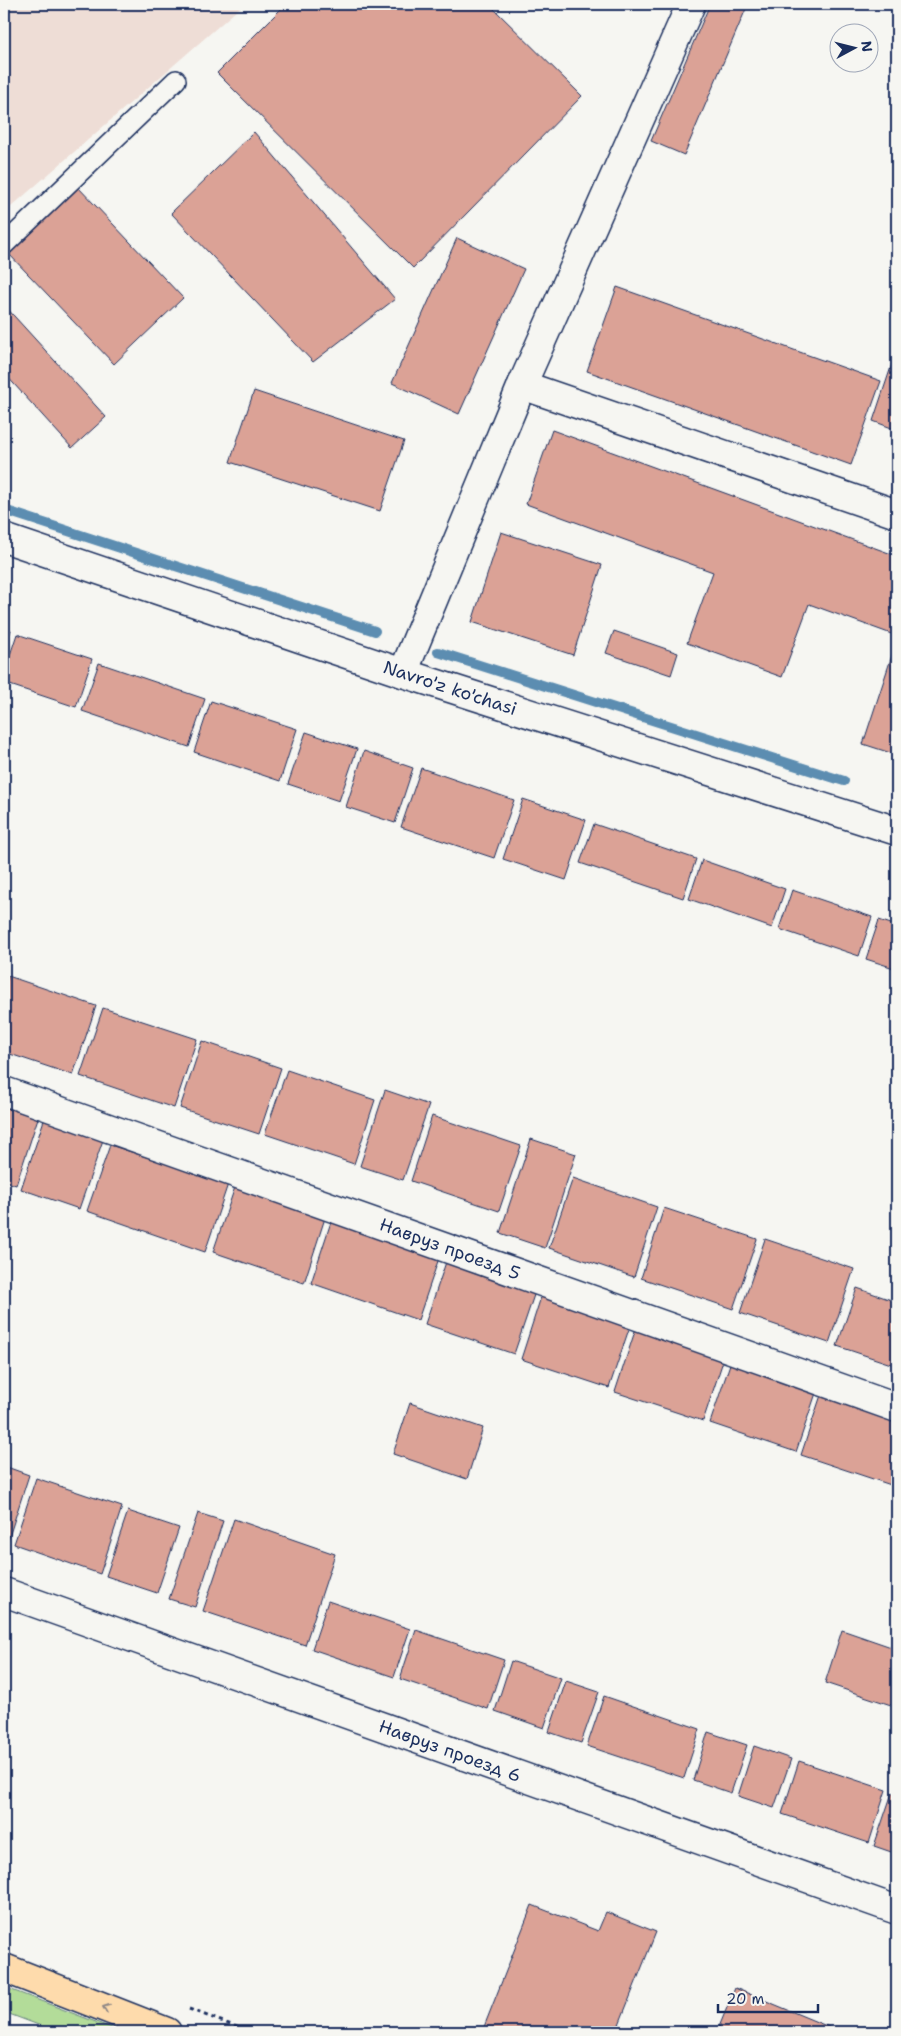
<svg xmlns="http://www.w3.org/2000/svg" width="901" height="2036" font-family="'Shantell Sans',sans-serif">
  <rect width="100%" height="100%" fill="#f6f6f2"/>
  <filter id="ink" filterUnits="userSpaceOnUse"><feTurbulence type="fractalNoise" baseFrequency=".02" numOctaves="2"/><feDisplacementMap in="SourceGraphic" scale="10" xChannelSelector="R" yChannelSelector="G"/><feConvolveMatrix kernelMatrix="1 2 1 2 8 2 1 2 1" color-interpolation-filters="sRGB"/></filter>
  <g filter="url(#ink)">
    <polygon fill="#eeddd6" points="4,4 244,4 4,213"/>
    <polygon fill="#b3dc99" stroke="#67867c" points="4,1987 122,2032 57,2032 4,2012"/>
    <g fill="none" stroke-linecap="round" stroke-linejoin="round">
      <g stroke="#5c8db1" stroke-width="10">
        <polyline points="4,510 375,631"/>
        <polyline points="438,652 844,781"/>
      </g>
    </g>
    <g fill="#dba296" stroke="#1b2f5e">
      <polygon points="286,4 489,4 582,96 413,268 217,73"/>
      <polygon points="710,4 748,4 684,155 651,141"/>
      <polygon points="254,132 395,299 313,362 171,213"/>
      <polygon points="77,186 183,298 114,364 7,252"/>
      <polygon points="457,238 524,269 459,414 392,383"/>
      <polygon points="617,287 881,381 851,465 587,371"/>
      <polygon points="4,305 106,417 72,448 4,373"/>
      <polygon points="894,358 897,359 897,430 873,421"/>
      <polygon points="254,391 404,441 380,511 230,462"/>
      <polygon points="552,430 897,556 897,636 809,604 782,677 687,643 713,572 526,504"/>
      <polygon points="501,532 602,565 573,655 472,622"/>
      <polygon points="4,628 11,630 4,651"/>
      <polygon points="614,631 678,653 671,675 606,653"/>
      <polygon points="17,634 92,659 76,707 4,683 4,673"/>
      <polygon points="897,640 897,755 863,744"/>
      <polygon points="99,663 205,699 189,747 82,711"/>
      <polygon points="211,701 297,729 280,781 194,752"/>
      <polygon points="306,732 357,749 339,801 288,784"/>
      <polygon points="364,751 413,768 395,823 346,807"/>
      <polygon points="421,768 514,800 494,858 401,827"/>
      <polygon points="523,799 586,820 566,880 503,859"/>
      <polygon points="594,824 696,859 683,898 580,863"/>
      <polygon points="702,860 785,889 772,928 689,899"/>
      <polygon points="792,890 872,917 859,956 779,929"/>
      <polygon points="879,920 897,926 897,969 866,959"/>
      <polygon points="8,976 96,1006 73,1075 4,1052 4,990"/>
      <polygon points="103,1008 197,1039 174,1108 80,1076"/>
      <polygon points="202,1041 281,1068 259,1134 180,1108"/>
      <polygon points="287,1070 375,1100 354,1164 265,1134"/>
      <polygon points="385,1090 429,1105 403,1180 360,1166"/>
      <polygon points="4,1107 38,1118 16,1185 4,1181"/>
      <polygon points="432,1116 521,1146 499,1211 411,1181"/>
      <polygon points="44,1120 103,1140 79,1209 21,1189"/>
      <polygon points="531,1139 576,1154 545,1248 500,1233"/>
      <polygon points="110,1145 228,1184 205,1252 87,1211"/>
      <polygon points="573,1178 657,1207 634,1277 549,1248"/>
      <polygon points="235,1187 325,1218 304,1283 213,1252"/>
      <polygon points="664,1208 757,1239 733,1309 641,1278"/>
      <polygon points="331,1222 439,1258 418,1320 311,1283"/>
      <polygon points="765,1239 854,1269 829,1343 740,1313"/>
      <polygon points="446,1262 535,1292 514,1354 425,1324"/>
      <polygon points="857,1288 897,1302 897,1366 837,1346"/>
      <polygon points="541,1297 630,1326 609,1388 521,1359"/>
      <polygon points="636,1328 724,1358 703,1421 615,1392"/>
      <polygon points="731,1361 817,1390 796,1452 710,1423"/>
      <polygon points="822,1392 897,1418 897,1466 891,1485 801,1455"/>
      <polygon points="410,1403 483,1428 467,1479 393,1454"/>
      <polygon points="4,1466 29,1475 8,1540 4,1539"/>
      <polygon points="36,1478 122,1507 100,1574 14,1544"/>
      <polygon points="128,1511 179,1528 157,1593 106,1576"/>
      <polygon points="198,1513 223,1521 195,1607 169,1599"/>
      <polygon points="234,1519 335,1554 305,1645 203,1611"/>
      <polygon points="328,1601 410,1629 394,1677 312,1649"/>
      <polygon points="416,1630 504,1660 488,1709 400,1679"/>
      <polygon points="842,1630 897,1649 897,1707 825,1683"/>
      <polygon points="511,1661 561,1678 544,1728 495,1711"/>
      <polygon points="566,1681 599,1692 581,1743 549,1732"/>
      <polygon points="604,1696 700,1729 684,1778 587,1746"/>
      <polygon points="708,1732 747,1745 731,1793 693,1780"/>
      <polygon points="754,1746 791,1759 774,1808 738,1796"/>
      <polygon points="799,1761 886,1790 869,1843 782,1814"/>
      <polygon points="892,1793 897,1795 897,1854 874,1846"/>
      <polygon points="532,1905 598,1931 606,1912 656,1932 616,2032 482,2032"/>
      <polygon points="735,1988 841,2032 717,2032"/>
    </g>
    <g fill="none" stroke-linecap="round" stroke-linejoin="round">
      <g stroke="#1b2f5e" stroke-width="22">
        <polyline id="lane" points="4,245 176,80"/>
      </g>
      <g stroke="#1b2f5e" stroke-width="31">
        <g id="street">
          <polyline points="522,385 897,514"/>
          <polyline points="403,673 522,385 691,4"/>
          <polyline points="4,1091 897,1408"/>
          <polyline points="4,1592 897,1910"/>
        </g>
      </g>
      <g stroke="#1b2f5e" stroke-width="31">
        <polyline id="secondary" points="4,538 403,673 897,831"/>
      </g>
      <g stroke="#1b2f5e" stroke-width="31">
        <polyline id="highway" points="4,1968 167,2032"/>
      </g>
      <polyline stroke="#1b2f5e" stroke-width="3" stroke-dasharray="4 4" stroke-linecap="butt" points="189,2009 250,2032"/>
      <use href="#lane" stroke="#f6f6f2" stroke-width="19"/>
      <use href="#street" stroke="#f6f6f2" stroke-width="28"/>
      <use href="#secondary" stroke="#f6f6f2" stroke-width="28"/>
      <use href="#highway" stroke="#fedbac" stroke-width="28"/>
    </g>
    <defs><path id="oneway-chevron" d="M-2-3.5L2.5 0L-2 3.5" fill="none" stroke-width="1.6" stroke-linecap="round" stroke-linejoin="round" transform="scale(1.25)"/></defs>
    <use stroke="#8c8585" href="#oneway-chevron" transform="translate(106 2008) rotate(-159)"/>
  </g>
  <g text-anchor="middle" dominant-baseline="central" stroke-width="4" stroke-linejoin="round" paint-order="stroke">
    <g font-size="18" fill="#1b2f5e" stroke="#f6f6f2">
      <text transform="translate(450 688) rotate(18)">Navro'z ko'chasi</text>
      <text transform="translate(450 1249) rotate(20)">Навруз проезд 5</text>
      <text transform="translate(450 1751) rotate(20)">Навруз проезд 6</text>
    </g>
  </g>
  <rect width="901" height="2036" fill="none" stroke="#f6f6f2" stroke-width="20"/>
  <rect x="10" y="10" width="881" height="2016" fill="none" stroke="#1b2f5e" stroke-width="2" filter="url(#ink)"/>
  <g transform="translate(854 48) rotate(83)"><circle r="24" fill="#f6f6f2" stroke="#9ea6b7"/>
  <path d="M0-4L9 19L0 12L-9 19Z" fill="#1b2f5e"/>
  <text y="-8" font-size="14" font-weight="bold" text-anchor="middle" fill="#1b2f5e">N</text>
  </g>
  <path d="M718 2004v8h100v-8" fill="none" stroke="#1b2f5e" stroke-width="2.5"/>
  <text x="726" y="2004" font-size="15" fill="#1b2f5e" stroke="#f6f6f2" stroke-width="4" paint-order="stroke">20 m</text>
</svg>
